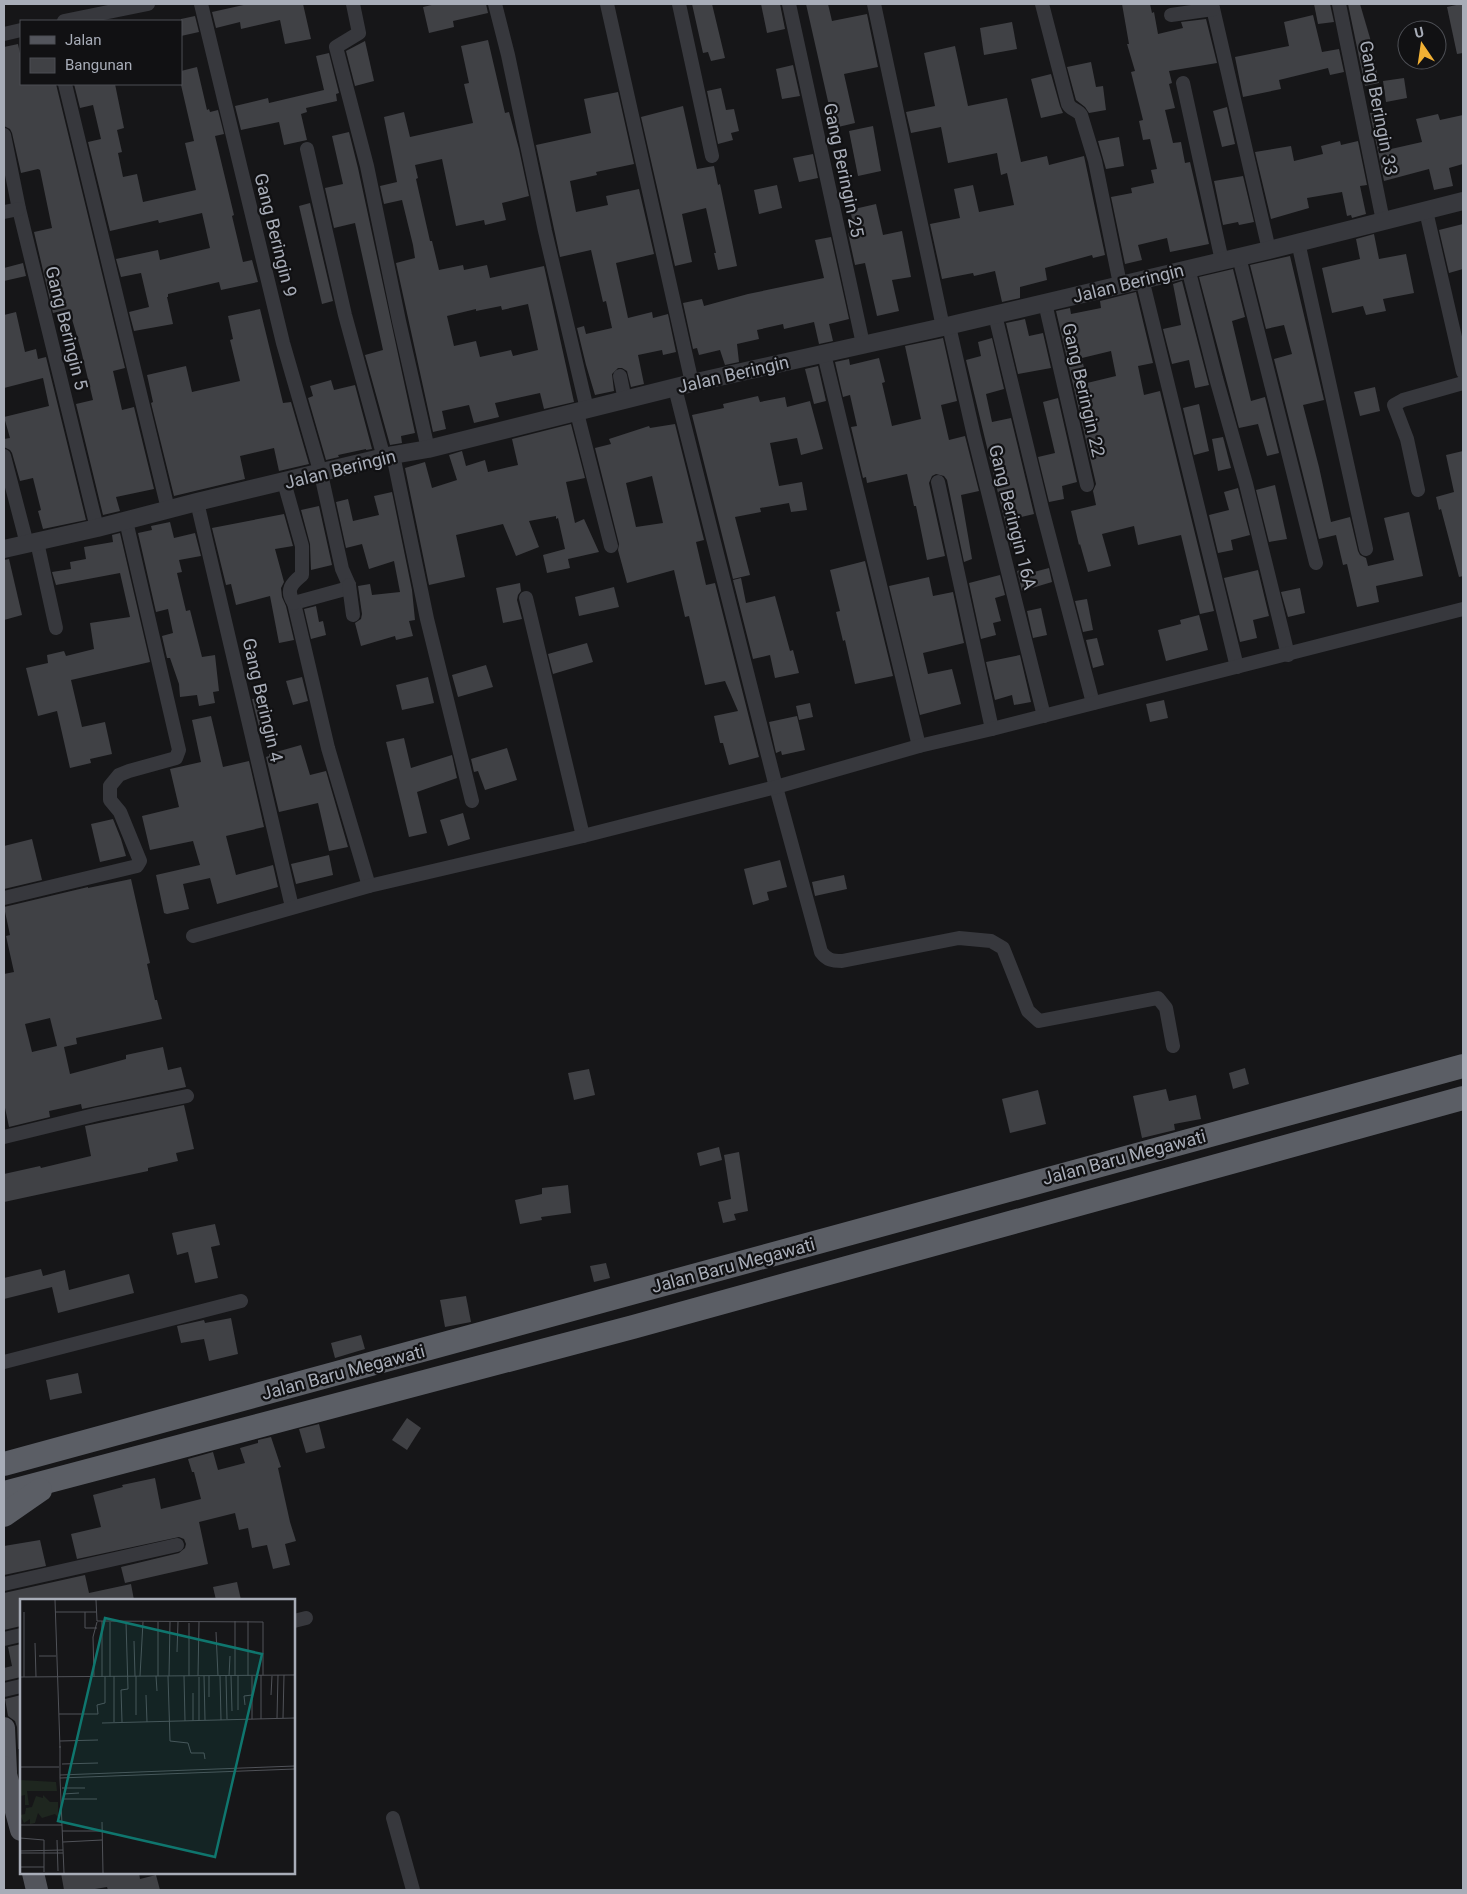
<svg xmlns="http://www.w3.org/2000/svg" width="1467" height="1894" font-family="Roboto,sans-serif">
  <rect width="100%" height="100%" fill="#161618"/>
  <g fill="#404145" fill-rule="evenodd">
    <polygon points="248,4 303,4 311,39 285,44 280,20 241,29 240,22 216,28 212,12"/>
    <polygon points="436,4 486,4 488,13 453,21 454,27 429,33 423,7"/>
    <polygon points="692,4 712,4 725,58 711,61 708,52 703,53"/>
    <polygon points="761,4 780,4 785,29 767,33"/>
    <polygon points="806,4 828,4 832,21 867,14 878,67 844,74 855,123 834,128"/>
    <polygon points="1122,4 1150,4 1152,13 1154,12 1158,34 1183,28 1181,22 1206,19 1217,63 1169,71 1172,83 1169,84 1175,108 1165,110 1173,143 1181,142 1185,163 1190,162 1209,244 1170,252 1167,238 1138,245 1142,260 1125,264 1111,197 1132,193 1131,188 1154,183 1151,170 1157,169 1150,139 1143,140 1139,121 1143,120 1131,72 1135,71 1127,44 1129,44"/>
    <polygon points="1314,4 1330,4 1334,22 1318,24"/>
    <polygon points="1348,4 1360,4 1370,38 1379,83 1365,86"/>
    <polygon points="1461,4 1463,4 1463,53 1457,54 1447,7"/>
    <polygon points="1313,15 1322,52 1339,49 1344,72 1330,75 1328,68 1279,80 1281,89 1243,97 1235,57 1289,46 1284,22"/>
    <polygon points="195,16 199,32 181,36 181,19"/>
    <polygon points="1012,22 1017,49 984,55 980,28"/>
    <path d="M488 40 505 113 509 112 519 149 529 196 502 203 506 220 485 225 484 220 456 226 442 159 415 165 418 178 416 179 430 241H432L439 270 463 265 464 270 487 265 490 278 544 266 574 402 544 409 540 393 495 403 499 417 474 423 469 405 442 411 446 429 433 432 396 263 415 258 413 245 402 200 384 204 380 186 397 182 384 117 404 112 410 137 473 123 464 84 469 83 461 46ZM528 304 538 350 513 356 511 350 480 357 476 341 454 346 447 316 476 309V311L501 306 502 310Z"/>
    <polygon points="365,41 374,81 355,86 346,51"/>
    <polygon points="18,44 21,58 21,84 56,84 125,368 113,371 122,410 134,407 154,489 116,497 120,511 103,515 76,404 93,400 81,350 69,309 53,313 34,232 52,228 40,170 38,169 21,173 12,133 10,129 4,126 4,47"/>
    <polygon points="955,46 968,106 1007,98 1021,162 1047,156 1049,165 1084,156 1105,255 1093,258 1092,255 1045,268 1047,280 1020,287 1020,298 1002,302 995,271 974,276 973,273 942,279 930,224 960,218 954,189 973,185 979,212 1014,205 1007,173 1001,175 997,153 948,163 941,127 911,133 906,112 935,106 924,53"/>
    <polygon points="329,53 339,93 336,94 337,101 306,108 307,112 301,114 307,140 284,145 279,122 241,130 235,106 268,98 269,103 324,90 316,56"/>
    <polygon points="1091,62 1096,87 1103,86 1106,110 1089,113 1085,107 1076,100 1067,67"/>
    <polygon points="793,65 800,96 782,99 776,69"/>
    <polygon points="197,67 207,110 209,109 210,112 218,110 224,134 215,136 234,215 232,216 243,262 252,260 258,282 221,290 219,282 168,294 168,297 167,297 173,324 134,331 129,312 149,307 141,273 121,277 116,259 158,250 160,260 210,248 202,213 159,223 158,220 110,231 88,142 101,139 93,105 80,108 74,84 115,84 124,128 117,130 122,152 118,153 123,177 137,174 143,202 196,190 185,143 194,141 181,85 181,71"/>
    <polygon points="1051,74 1060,106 1063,113 1041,118 1031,79"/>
    <polygon points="1404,78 1407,98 1386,102 1383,81"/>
    <polygon points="721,88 726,110 734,109 739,131 731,133 733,140 718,144 707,91"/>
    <polygon points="618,92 634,164 596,172 597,175 570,181 576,212 608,205 606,196 639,189 654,254 616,263 628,318 652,312 653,318 668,314 676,352 663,355 662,350 638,355 644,384 631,387 627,371 622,368 618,368 612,374 614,391 595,395 586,365 577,328 584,326 586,334 612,328 606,301 603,302 591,250 560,257 536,145 591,133 584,99"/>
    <polygon points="683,106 697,169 714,166 718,185 720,184 737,266 718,270 714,253 716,253 706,208 682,214 692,262 675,266 641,117"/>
    <polygon points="1227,107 1235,144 1222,147 1213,111"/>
    <polygon points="1382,110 1391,149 1422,142 1416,119 1438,114 1440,120 1463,115 1463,164 1449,168 1453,186 1434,190 1429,169 1384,181 1370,113"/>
    <polygon points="873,126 881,171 858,176 849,131"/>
    <polygon points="349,132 358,168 415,433 401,436 402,443 390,445 365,355 383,350 355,223 334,228 325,188 343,184 332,136"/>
    <polygon points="1119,137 1124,166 1106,169 1098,141"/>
    <polygon points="1340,141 1341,145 1358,141 1367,185 1360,186 1366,214 1352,218 1351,215 1347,216 1342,192 1307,198 1309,208 1271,219 1255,152 1291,146 1294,161 1323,154 1321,146"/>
    <polygon points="813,154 818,178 799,182 793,158"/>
    <polygon points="1243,176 1254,222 1239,225 1238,222 1223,225 1214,181"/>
    <polygon points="777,185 782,208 759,214 754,190"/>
    <polygon points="310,203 333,301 322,304 299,206"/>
    <polygon points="876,204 883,235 902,231 911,277 892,280 899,311 877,316 865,263 855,265 848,233 855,231 850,210"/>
    <polygon points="1463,224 1463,269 1449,273 1439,230"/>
    <polygon points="1374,234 1379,259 1406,254 1414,293 1383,299 1386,311 1366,315 1363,306 1332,313 1322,268 1360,259 1356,239"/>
    <polygon points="831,237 849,319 829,324 833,341 819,344 814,322 784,329 783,324 757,330 759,339 737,344 739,362 725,365 720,350 699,355 697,348 693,349 683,303 702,299 704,306 748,294 824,278 815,240"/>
    <polygon points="1290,256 1324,400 1303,405 1319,467 1331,522 1350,517 1358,551 1360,555 1366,558 1368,566 1394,560 1384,518 1409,512 1423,576 1376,586 1379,602 1357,607 1347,564 1343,565 1336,535 1319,539 1274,359 1292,354 1284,325 1266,329 1250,265"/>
    <polygon points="23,263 26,276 4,281 4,268"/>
    <polygon points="1233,269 1245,317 1232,321 1251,401 1265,397 1279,453 1267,456 1258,424 1239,428 1199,277"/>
    <polygon points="1182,281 1209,385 1195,388 1189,360 1172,364 1163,329 1181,325 1173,284"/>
    <path d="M1136 292 1153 363 1138 366 1144 395 1160 391 1214 611 1200 614 1181 535 1138 545 1134 526 1102 534 1111 566 1088 572 1080 544 1079 545 1071 511 1096 505 1093 491 1096 484 1056 311 1070 308 1071 314 1101 308 1100 301ZM1111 351 1116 376 1087 383 1082 358Z"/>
    <polygon points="260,309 283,403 291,402 309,464 279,471 274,448 240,456 245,479 174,496 151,403 153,402 147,375 186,366 192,392 240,381 230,340 233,339 228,316"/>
    <polygon points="16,312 25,352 36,349 38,359 46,357 86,520 43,529 38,511 41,510 33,478 20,481 12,453 10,450 4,447 4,439 10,438 4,417 49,406 43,378 4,388 4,315"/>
    <polygon points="1025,319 1029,336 1043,333 1051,368 1018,374 1006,323"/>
    <polygon points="943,338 957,401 941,405 949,440 965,436 979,491 961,495 972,559 964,562 947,480 944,476 936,474 932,476 929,483 945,556 927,560 916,506 914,506 907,474 867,483 866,477 863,478 851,427 857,426 850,395 843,397 835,362 849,359 850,365 879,358 885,382 882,383 892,426 921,419 905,346"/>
    <polygon points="992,338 1004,389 986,394 992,422 1011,418 1034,514 1017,518 1025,543 1011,547 966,360 981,356 978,342"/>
    <polygon points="818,366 826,401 814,404 805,369"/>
    <polygon points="331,380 334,390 355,385 372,449 366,450 366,449 338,455 339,457 326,460 308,398 313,396 310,386"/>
    <polygon points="1375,387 1380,411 1360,416 1354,392"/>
    <polygon points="758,396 760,402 785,397 787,407 810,401 823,449 801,455 797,438 770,443 779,486 802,482 807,510 791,512 789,503 760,508 761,512 735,517 750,575 733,579 692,415 724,408 723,404"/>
    <polygon points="1058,398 1077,482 1062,486 1064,499 1049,502 1038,457 1055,453 1043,402"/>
    <polygon points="1199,404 1209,451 1194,455 1183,408"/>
    <polygon points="571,424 585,478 566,482 575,523 584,519 599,552 568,559 570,568 547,573 543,555 565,549 558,518 556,519 556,516 529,521 539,547 516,556 503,524 456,535 465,577 429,585 405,468 425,462 432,488 457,480 449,455 462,451 466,466 485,460 488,472 518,465 512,439"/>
    <path d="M675 424 704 540 696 542 706 585 715 583 759 757 729 765 723 743H720L714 716 738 711 725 681 705 685 689 616 685 617 674 570 627 583 618 550 619 544 595 448 611 444 609 439 649 426 650 428ZM652 476 663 523 636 527 626 483Z"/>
    <polygon points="1223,437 1231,468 1218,471 1212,439"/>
    <polygon points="1463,451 1463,576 1459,577 1441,509 1439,510 1436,497 1454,492 1446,455"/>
    <polygon points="1275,485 1287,539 1269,542 1256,490"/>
    <polygon points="1238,488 1250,535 1231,540 1233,550 1218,553 1209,515 1229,510 1224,492"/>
    <polygon points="392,492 412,590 415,620 409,621 413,636 396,640 395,636 361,646 355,623 361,619 362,614 358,586 370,584 372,595 400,592 394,561 369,569 362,544 346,548 336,502 348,499 353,521 379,515 374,496"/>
    <polygon points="319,506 332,565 311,570 310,544 301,510"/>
    <polygon points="284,514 293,546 275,549 284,582 281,588 282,597 286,606 294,640 279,643 270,596 236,605 231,584 226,585 212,528"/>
    <polygon points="170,522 174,538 195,533 201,556 179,560 182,572 177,573 186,611 190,610 202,657 215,655 219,691 213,692 215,703 199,706 197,695 180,697 179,684 170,658 167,658 162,636 173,633 168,609 156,612 138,533 152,530 151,526"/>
    <polygon points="120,533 150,662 71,680 82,727 105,722 112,754 90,759 91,763 70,768 57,711 38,716 26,668 48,663 47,655 64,651 66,656 94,649 90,623 130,617 120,573 56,585 52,572 71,569 70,562 86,559 84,547 113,542 112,535"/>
    <polygon points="9,559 22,615 4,620 4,560"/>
    <polygon points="865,561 893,676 855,684 845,640 843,641 836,612 840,611 830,570"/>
    <polygon points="1028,568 1030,573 1049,568 1052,582 1022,591 1017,571"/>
    <polygon points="1258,570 1269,616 1253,620 1257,638 1240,642 1224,578"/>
    <polygon points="1000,575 1005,595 995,598 1001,621 993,623 996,635 981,639 969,583"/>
    <polygon points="929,577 933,596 953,592 964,643 923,653 928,674 952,669 961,704 920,715 889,586"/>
    <polygon points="741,578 746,603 775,596 790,651 793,650 799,673 775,678 770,655 753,659 733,580"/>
    <polygon points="520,583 521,591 518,595 517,600 522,619 503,623 496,588"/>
    <polygon points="614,587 619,607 579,616 575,597"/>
    <polygon points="1300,588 1305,613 1288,617 1281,592"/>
    <polygon points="1087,599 1093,630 1083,632 1075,601"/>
    <polygon points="316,606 319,622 323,621 326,635 311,639 304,609"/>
    <polygon points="1041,608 1047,635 1033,638 1027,611"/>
    <polygon points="1199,615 1208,650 1166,661 1158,630 1181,624 1180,620"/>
    <polygon points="1097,638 1104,665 1093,668 1086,640"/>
    <polygon points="587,643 593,662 553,674 548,654"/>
    <polygon points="1020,655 1031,702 1014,705 1012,695 995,700 986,662"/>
    <polygon points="486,665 493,687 458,697 452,675"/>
    <polygon points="302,677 308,701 293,705 286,681"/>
    <polygon points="428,677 434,703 402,710 396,685"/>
    <polygon points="265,697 272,728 260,731 252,699"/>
    <polygon points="1164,700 1168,718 1150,722 1146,704"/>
    <polygon points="810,703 813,717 799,720 796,706"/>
    <polygon points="211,716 223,767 249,761 264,827 226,836 236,875 273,865 278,887 217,904 210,878 183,884 189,909 167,914 164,913 156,875 200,865 193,841 150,850 142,816 179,807 170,769 201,762 192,720"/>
    <polygon points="797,716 805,750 782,755 781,751 776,753 769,722"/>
    <polygon points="404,738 411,768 452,755 457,778 417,792 427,833 409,837 386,742"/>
    <polygon points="301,745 310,775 326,771 348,847 329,851 318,803 279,812 266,757 269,756 269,754"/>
    <polygon points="507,748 517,780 485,790 478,771 474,772 471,759"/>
    <polygon points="463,813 470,839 448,846 440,820"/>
    <polygon points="113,819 121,839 126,856 100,862 91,824"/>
    <polygon points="32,839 42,880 4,889 4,846"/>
    <polygon points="329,855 333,875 296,884 291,864"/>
    <polygon points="780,860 787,887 767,892 769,900 753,905 744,869"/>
    <polygon points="844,875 847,889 815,896 812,882"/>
    <path d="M131 879 150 963 147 964 155 1000H157L162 1019 76 1038 77 1044 64 1047 70 1074 126 1059V1055L163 1047 168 1070 181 1067 186 1087 82 1109 81 1104 49 1111 50 1117 9 1127 4 1103V974L14 972 6 936 10 935 4 907 88 887V888ZM50 1018 57 1046 32 1052 25 1024Z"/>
    <polygon points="1245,1068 1249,1084 1233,1089 1229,1073"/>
    <polygon points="589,1069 595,1095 574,1100 568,1073"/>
    <polygon points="1166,1089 1169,1101 1196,1095 1201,1119 1174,1124 1175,1130 1142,1138 1133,1096"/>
    <polygon points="1038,1090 1046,1124 1010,1133 1002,1099"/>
    <polygon points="184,1105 194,1149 176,1153 178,1161 148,1168 148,1171 4,1202 4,1174 40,1166 41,1168 91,1156 85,1126"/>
    <polygon points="719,1147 722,1160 700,1166 697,1153"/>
    <polygon points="739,1152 748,1211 734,1214 736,1220 723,1223 718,1202 731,1199 724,1155"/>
    <polygon points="568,1185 571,1213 541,1217 542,1220 520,1224 515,1200 542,1194 542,1188"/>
    <polygon points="215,1224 220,1245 211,1247 218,1278 195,1283 188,1252 177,1255 172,1233"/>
    <polygon points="606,1263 610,1278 594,1282 590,1266"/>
    <polygon points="41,1269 43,1276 65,1270 69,1290 129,1274 134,1293 58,1313 52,1287 4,1299 4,1278"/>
    <polygon points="466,1296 471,1322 445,1327 440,1300"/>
    <polygon points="231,1318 238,1354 209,1361 204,1339 181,1343 177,1326 204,1320 205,1323"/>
    <polygon points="361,1335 365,1349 335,1358 331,1343"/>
    <polygon points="78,1373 82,1393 50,1400 46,1380"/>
    <polygon points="407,1418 421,1428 407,1450 392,1440"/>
    <polygon points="319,1424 325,1448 306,1453 299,1429"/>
    <polygon points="271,1437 281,1467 278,1468 290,1522 296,1541 285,1544 290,1565 273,1569 267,1545 252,1548 248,1528 239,1530 235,1513 199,1522 208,1564 125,1583 121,1567 179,1553 185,1548 186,1544 184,1539 179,1537 77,1559 71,1534 101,1527 93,1495 123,1487 122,1485 155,1478 161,1509 201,1499 194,1472 192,1472 188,1459 213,1452 218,1470 245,1463 240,1448 258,1443 258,1440"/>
    <polygon points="40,1540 46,1566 4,1575 4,1546"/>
    <polygon points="85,1575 89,1593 131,1584 134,1600 21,1600 21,1626 4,1630 4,1593"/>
    <polygon points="237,1582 241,1600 216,1600 213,1587"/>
    <polygon points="21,1644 21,1677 4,1681 4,1668 12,1666 8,1647"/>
    <polygon points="21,1695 21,1749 18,1749 17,1727 15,1721 8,1716 5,1699"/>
    <polygon points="61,1873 139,1873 140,1879 156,1875 160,1890 108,1890 107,1887 89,1890 64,1890"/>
  </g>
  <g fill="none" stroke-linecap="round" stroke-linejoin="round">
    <g stroke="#37383d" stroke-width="14">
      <polyline points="201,4 283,343 321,474 342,569 349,585 345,589 294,603 328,748 369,886"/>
      <polyline points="353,4 359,33 336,47 367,166 399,321 428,449"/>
      <polyline points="495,4 508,55 545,231 587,409"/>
      <polyline points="607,4 692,383"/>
      <polyline points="679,4 712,156"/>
      <polyline points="789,4 863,344"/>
      <polyline points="874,4 943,327"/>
      <path d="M1042 4 1068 104C1071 110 1078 110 1081 115L1095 161 1120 284"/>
      <polyline points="1212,4 1269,250"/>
      <polyline points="1339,4 1383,221"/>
      <polyline points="1171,15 1213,9"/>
      <polyline points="64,21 148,4"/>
      <polyline points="4,34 21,30"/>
      <polyline points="1183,83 1222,261"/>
      <polyline points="65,84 168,509"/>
      <polyline points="4,135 19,209 97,528"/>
      <polyline points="307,149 345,315 384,458"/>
      <polyline points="1426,211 1463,372"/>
      <polyline points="4,212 19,209"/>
      <polyline points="1298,242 1366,549"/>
      <polyline points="1239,257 1316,563"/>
      <polyline points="1188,268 1216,378 1246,484 1288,655"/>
      <polyline points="1142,279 1237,667"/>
      <polyline points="1045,303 1087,485"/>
      <polyline points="995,315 1043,513 1093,703"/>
      <polyline points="949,326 974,436 1044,716"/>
      <polyline points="824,354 919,746"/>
      <polyline points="620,376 625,400"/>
      <path d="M675 388 776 787 821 952C827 960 832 961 842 961L959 938 991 941 1003 948 1028 1011 1039 1021 1158 998 1166 1008 1173 1046"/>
      <polyline points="577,413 611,546"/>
      <polyline points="393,455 427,619 472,801"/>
      <polyline points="4,456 27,544"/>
      <path d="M284 482 302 546V575C292 583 285 590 294 603"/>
      <polyline points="938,482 992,729"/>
      <polyline points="1418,490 1407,439 1394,405 1403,400 1463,383"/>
      <polyline points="197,502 292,907"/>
      <polyline points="37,542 56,628"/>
      <polyline points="349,585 353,615"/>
      <polyline points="526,598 583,836"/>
      <polyline points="4,898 137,866 140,861 120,812 110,800 110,786 119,775 129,771 176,758 179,750 126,521"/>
      <polyline points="193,936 369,886 583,836 776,787 919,746 992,729 1463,609"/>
      <polyline points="4,1137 98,1114 187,1096"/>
      <polyline points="4,1362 241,1301"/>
      <polyline points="4,1584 177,1545"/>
      <polyline points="294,1621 306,1618"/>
      <polyline points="4,1639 21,1635"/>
      <polyline points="4,1690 21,1686"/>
      <polyline points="393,1818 413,1890"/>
    </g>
    <polyline stroke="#37383d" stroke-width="18" points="4,549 97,528 197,502 393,455 428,449 692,383 943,327 1269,250 1463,201"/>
    <g stroke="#53555c" stroke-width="22">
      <polyline points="4,1728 6,1772"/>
      <polyline points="4,1767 21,1830"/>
      <polyline points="33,1873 37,1890"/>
    </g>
    <g stroke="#5b5e65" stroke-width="24">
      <polyline points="4,1464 1463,1066"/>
      <polyline points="4,1493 633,1327 1463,1098"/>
      <polyline points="4,1515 40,1490"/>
    </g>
  </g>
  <g text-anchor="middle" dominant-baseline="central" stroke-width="4.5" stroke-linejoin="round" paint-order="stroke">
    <g font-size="18" fill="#a8adb8" stroke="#111113">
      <text transform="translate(1379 108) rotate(79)">Gang Beringin 33</text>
      <text transform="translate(844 170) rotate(78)">Gang Beringin 25</text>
      <text transform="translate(276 235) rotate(76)">Gang Beringin 9</text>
      <text transform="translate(1128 283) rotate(-14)">Jalan Beringin</text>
      <text transform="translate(67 328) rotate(76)">Gang Beringin 5</text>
      <text transform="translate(733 374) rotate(-13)">Jalan Beringin</text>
      <text transform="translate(1084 390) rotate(77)">Gang Beringin 22</text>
      <text transform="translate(340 469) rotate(-14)">Jalan Beringin</text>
      <text transform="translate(1013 517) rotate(76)">Gang Beringin 16A</text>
      <text transform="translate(263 700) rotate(77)">Gang Beringin 4</text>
      <text transform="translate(1124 1157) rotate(-15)">Jalan Baru Megawati</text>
      <text transform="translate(733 1265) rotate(-15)">Jalan Baru Megawati</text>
      <text transform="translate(343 1372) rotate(-15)">Jalan Baru Megawati</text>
    </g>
  </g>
  <g transform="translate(20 1599)">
    <rect width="275" height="275" fill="#161618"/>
    <path d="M0 181 36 183 37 192H7L9 206H5V196L0 197ZM23 196 30 203H38V218L35 215 22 219 18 214 15 224 10 225V220L4 224 0 216 5 215 6 209 12 208 16 197 23 199Z" fill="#1e261f"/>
    <path fill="none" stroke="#505258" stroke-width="1" d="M35 1 40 149M76 1 77 22 243 23V76M35 13H76M65 13V29H77M82 22V78M90 23V78M196 33 198 77M114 42 115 77M15 44 16 78M157 53 158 23M19 57H36M241 76V120M94 77V123M120 77 123 23M136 77 137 92M138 77V23M148 77 150 142 168 144 171 154H184L185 160M149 77 150 23M164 77 165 122M169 77V24M178 77 179 23M184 77 185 121M200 77 201 121M206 77 207 120M209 77 210 57M211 77 212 112M215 77V22M228 77V22M232 77V120M0 78 275 76M4 78V13M74 78 73 38 77 23M179 78V121M126 96 127 123M251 96 252 77M189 98V77M225 106 224 97 232 96M218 111V77M39 115H78L77 106 85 104V78M116 116V77M257 119 258 76M263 119 264 76M173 122V94M102 123 101 91 108 90 106 23M82 124 275 119M40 142 78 141M40 147V179L275 170M42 165 78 164M0 168H39M40 176 275 167M40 179 44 274M42 189H65M43 195 59 194M43 200H77M82 223 83 274M0 226H42M42 232H82M0 239 24 241V273M37 241 38 272M43 243 82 241M0 252 43 251M0 254H43M0 268H24"/>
    <path fill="#0f766e" fill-opacity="0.15" stroke="#0f766e" stroke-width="2.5" d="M85 19 242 55 195 258 38 222Z"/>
    <rect width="275" height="275" fill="none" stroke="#a8adb8" stroke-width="2.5"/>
  </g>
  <rect width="1467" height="1894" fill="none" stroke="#a8adb8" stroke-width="10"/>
  <rect x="20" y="20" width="162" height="65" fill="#111113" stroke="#4d4f55"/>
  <rect x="30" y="36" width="25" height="8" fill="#53555c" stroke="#4d4f55"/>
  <text x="65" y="45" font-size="15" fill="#a8adb8">Jalan</text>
  <rect x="30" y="58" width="25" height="15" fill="#404145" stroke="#4d4f55"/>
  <text x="65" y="70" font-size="15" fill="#a8adb8">Bangunan</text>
  <g transform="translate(1422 45) rotate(347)"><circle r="24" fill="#111113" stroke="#4d4f55"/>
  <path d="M0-4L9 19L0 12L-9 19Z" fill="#f2b134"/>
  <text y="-8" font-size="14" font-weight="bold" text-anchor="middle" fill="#a8adb8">U</text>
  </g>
</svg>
